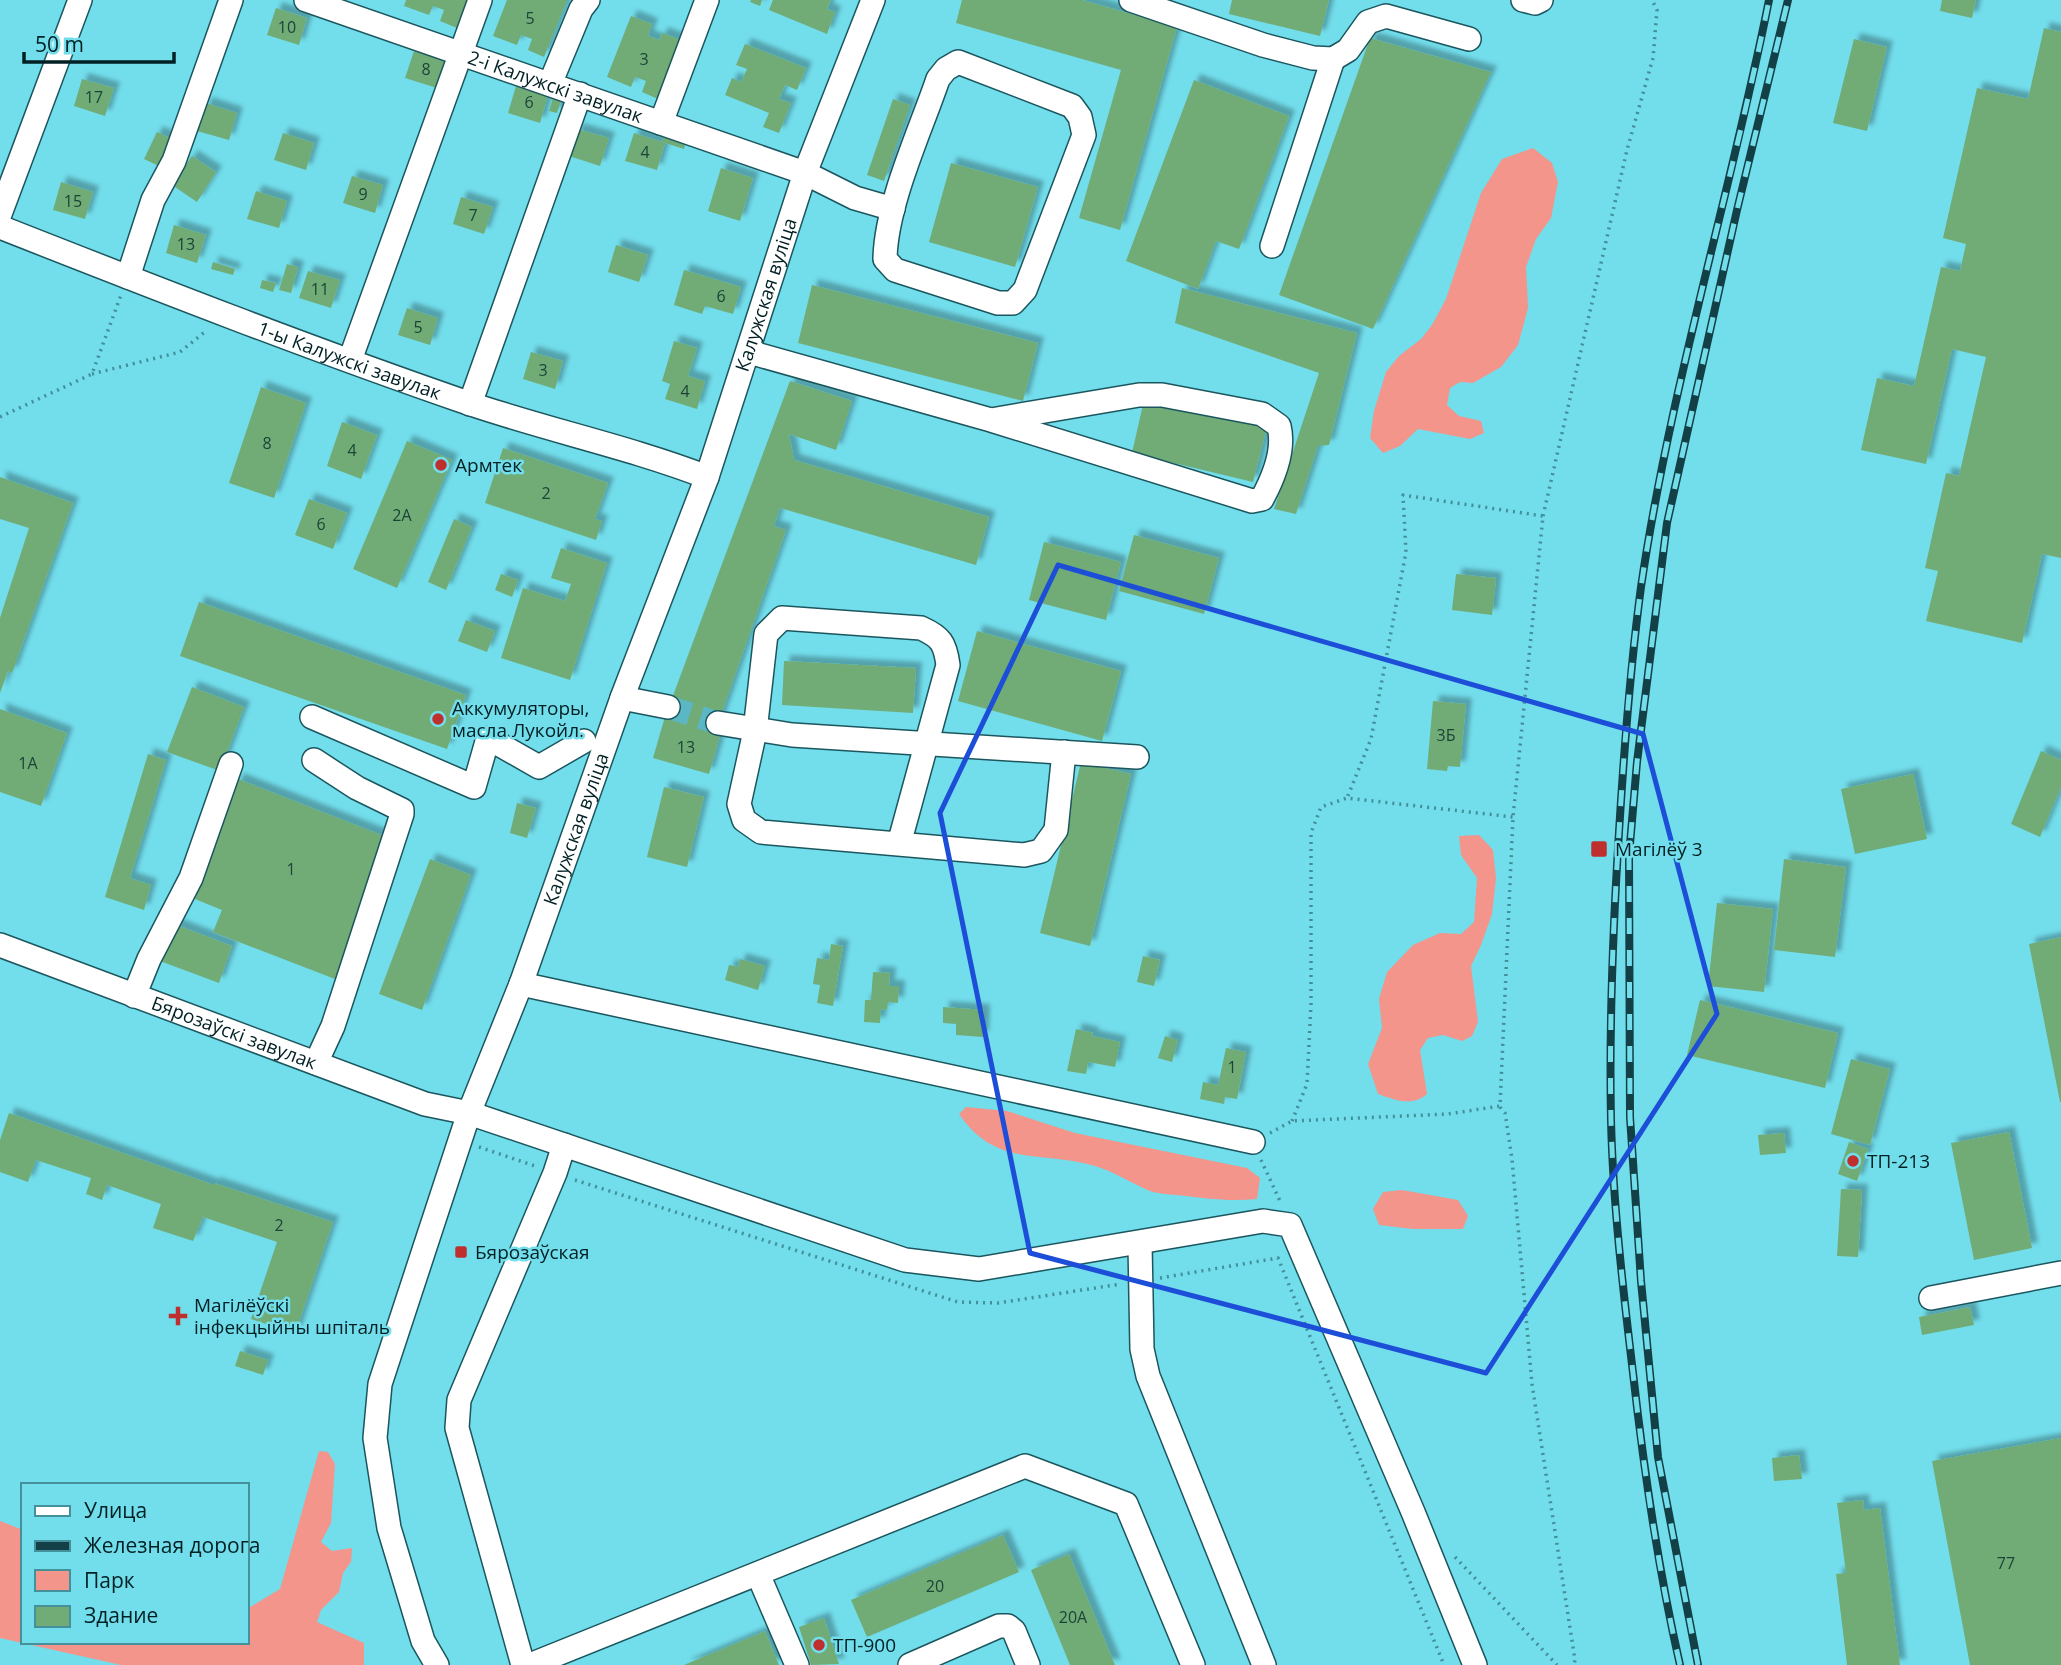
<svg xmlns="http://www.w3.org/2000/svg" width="2061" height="1665" font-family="'Open Sans',sans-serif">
  <defs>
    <filter id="shadow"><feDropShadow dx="6" dy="-6" stdDeviation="2" flood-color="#0004"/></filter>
  </defs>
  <rect width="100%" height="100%" fill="#72ddeb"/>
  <g fill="#f3958b">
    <polygon points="1533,148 1552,163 1558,182 1551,218 1536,239 1526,267 1528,308 1518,345 1501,367 1473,383 1460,382 1450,388 1447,405 1459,416 1481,421 1484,433 1470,439 1418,429 1400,446 1383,453 1370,438 1374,411 1386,372 1399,356 1421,339 1432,325 1446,299 1481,193 1502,159"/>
    <path d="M1479 835 1493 850 1496 878 1492 914 1481 945 1471 966 1478 1022 1472 1036 1462 1041 1443 1035 1428 1038 1420 1050 1427 1094C1412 1107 1395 1100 1378 1094L1368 1064 1382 1028 1379 999 1387 972 1413 945 1440 933 1461 934 1474 922 1477 878 1461 855 1459 836Z"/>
    <path d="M966 1107 1007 1111 1075 1133 1247 1168 1260 1178 1257 1199C1229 1202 1204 1198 1176 1195 1168 1194 1158 1194 1150 1191 1131 1183 1115 1172 1095 1166 1042 1150 997 1169 959 1114Z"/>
    <polygon points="1402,1190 1458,1200 1468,1216 1463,1229 1413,1229 1379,1225 1373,1209 1383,1192"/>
    <polygon points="319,1451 328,1452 335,1464 331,1523 321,1542 332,1551 352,1548 351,1562 343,1573 339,1592 321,1610 317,1622 364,1643 364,1665 121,1665 0,1638 0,1521 23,1530 23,1642 247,1642 247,1609 280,1589"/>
  </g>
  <g fill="#71ac76" filter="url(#shadow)">
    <polygon points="406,0 468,0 457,28 440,21 444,10 433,6 429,15 404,6"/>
    <polygon points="507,0 567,0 544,57 528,50 532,39 521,35 517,45 493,36"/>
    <polygon points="751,0 762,0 760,6 750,2"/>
    <polygon points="773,0 831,0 827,9 835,12 827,34 769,10"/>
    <polygon points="962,0 1082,0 1177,27 1120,230 1079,218 1121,70 956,23"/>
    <polygon points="1232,0 1329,0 1320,36 1229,14"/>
    <polygon points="1942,0 1976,0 1972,18 1940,11"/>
    <polygon points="276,8 307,18 299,45 267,35"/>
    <polygon points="631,16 652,24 648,36 659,40 662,33 681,40 658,99 642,92 646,81 635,77 631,87 607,77"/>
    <polygon points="2044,28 2061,32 2061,558 2042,554 2022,643 1926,621 1938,571 1925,568 1946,473 1959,476 1986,357 1952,349 1926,464 1861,450 1877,378 1914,386 1941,267 1960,271 1966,244 1943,238 1977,88 2028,99"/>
    <polygon points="1370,38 1491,72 1373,329 1279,295"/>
    <polygon points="1854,39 1887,47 1867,131 1833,123"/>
    <polygon points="745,44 806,68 797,90 785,85 779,99 791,103 779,133 763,127 769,113 725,95 732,78 741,82 747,69 736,65"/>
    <polygon points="414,51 446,60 437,88 405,78"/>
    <polygon points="82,79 114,88 105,116 74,106"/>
    <polygon points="1194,80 1289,116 1239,249 1216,241 1198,289 1126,261"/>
    <polygon points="516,86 548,95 540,123 508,113"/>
    <polygon points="554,95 562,98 557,113 549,111"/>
    <polygon points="893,99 910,105 884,181 867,175"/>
    <polygon points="206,103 237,113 229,140 197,131"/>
    <polygon points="577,129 609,138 600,166 569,156"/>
    <polygon points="157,132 176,141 163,168 144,159"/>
    <polygon points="283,133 314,143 306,170 274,160"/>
    <polygon points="634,133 662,142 664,134 686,141 684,149 665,143 657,170 625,161"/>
    <polygon points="192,156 216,172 197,202 172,185"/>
    <polygon points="951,163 1038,187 1015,267 929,242"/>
    <polygon points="721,168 753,178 740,221 708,211"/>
    <polygon points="352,176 383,185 375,213 343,203"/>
    <polygon points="61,182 93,192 85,219 53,210"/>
    <polygon points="256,191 287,201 279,228 247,219"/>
    <polygon points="461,197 493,207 484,234 453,224"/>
    <polygon points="174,225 206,235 197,263 166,253"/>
    <polygon points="616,245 648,255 639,282 608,272"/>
    <polygon points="213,262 235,269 233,275 211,269"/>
    <polygon points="287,264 298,267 291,293 279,290"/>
    <polygon points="684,270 741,287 733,314 705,306 702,314 674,305"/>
    <polygon points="308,271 340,280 331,308 299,298"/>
    <polygon points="262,280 276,283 273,292 260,288"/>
    <polygon points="812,285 1038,343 1023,401 798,343"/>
    <polygon points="1182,288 1357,333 1329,445 1318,446 1296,514 1274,509 1319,373 1175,323"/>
    <polygon points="407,308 438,318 430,345 398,335"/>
    <polygon points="674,341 697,348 688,376 705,381 697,409 665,399 670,384 662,381"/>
    <polygon points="531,352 563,361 555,389 523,379"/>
    <polygon points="790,381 852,401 836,450 789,434 794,460 989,517 976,565 780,508 774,526 786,530 714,735 720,736 709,774 653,758 664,720"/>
    <polygon points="261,387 306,403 274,498 229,483"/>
    <polygon points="1144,400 1267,427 1253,482 1132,453"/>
    <polygon points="342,422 377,435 361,479 327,466"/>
    <polygon points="407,441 452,460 397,588 353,569"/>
    <polygon points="503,448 608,483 595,519 602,521 596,540 485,503"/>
    <polygon points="0,477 73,503 12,673 8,671 0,693 0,618 29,528 0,519"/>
    <polygon points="309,499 347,513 333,549 295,535"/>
    <polygon points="454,519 472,527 446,590 428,582"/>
    <polygon points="1134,535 1219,558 1204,614 1119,591"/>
    <polygon points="1044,542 1121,562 1106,620 1029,600"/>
    <polygon points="561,548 607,563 570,680 501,658 523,588 565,601 571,584 551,578"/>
    <polygon points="501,574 518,580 512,597 495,590"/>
    <polygon points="1456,574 1496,578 1492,615 1452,610"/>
    <polygon points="199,602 466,695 447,749 180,656"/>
    <polygon points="466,620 495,631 487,652 458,641"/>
    <polygon points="977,631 1121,671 1102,741 958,701"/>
    <polygon points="784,661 916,668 913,713 782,705"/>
    <polygon points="192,687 244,707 220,771 167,752"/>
    <polygon points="1433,701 1466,704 1460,767 1448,766 1447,771 1427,769"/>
    <polygon points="0,709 67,733 41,806 0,792"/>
    <polygon points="2041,751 2061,760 2061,787 2040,837 2011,824"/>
    <polygon points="148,754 166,760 130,878 151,885 144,910 105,897"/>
    <polygon points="1081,762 1131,774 1090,946 1040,933"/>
    <polygon points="1913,774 1927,839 1855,854 1841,789"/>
    <polygon points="238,779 389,838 335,979 213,932 222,910 195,899 224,812"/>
    <polygon points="664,787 704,797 687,867 647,857"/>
    <polygon points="517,803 536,808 527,838 510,833"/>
    <polygon points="430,859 471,875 422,1010 379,994"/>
    <polygon points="1784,859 1846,867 1835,957 1774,950"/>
    <polygon points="1717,903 1773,909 1764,992 1708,986"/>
    <polygon points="174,924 232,946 219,983 160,961"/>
    <polygon points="2061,937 2061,1102 2060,1102 2029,944"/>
    <polygon points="831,944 843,946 833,1006 817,1003 820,985 813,984 817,958 829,960"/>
    <polygon points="1143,956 1160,960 1154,986 1137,982"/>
    <polygon points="740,959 765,966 758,990 725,980 729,965 738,967"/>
    <polygon points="873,972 890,973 889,986 899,986 898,1003 888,1002 887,1010 881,1009 880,1023 864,1022 865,1000 871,1000"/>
    <polygon points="1700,1000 1838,1033 1825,1088 1687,1055"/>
    <polygon points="943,1007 984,1010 983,1037 956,1035 956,1024 943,1023"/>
    <polygon points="1076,1029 1093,1033 1092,1036 1120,1042 1115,1067 1088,1062 1086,1074 1067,1071"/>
    <polygon points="1165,1036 1178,1040 1172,1062 1158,1058"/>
    <polygon points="1226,1048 1246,1052 1237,1099 1225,1097 1224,1104 1200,1099 1203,1082 1218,1085"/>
    <polygon points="1851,1059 1890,1069 1870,1145 1831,1134"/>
    <polygon points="9,1113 214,1185 214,1183 333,1222 295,1334 251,1319 277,1242 203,1217 193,1241 153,1228 161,1204 107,1185 102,1200 86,1194 91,1178 36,1160 28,1182 0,1172 0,1140"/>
    <polygon points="2009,1132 2032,1248 1974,1260 1951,1143"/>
    <polygon points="1784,1133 1786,1153 1760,1155 1758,1135"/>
    <polygon points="1849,1142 1868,1149 1857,1181 1838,1174"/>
    <polygon points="1841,1189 1862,1190 1858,1257 1837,1256"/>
    <polygon points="1970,1307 1974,1325 1922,1335 1919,1317"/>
    <polygon points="240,1351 268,1360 263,1375 235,1366"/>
    <polygon points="2061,1438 2061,1665 1970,1665 1932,1461"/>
    <polygon points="1799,1455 1802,1479 1774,1481 1772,1458"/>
    <polygon points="1863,1500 1864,1510 1880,1508 1900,1665 1847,1665 1836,1574 1846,1573 1837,1503"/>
    <polygon points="1003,1535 1019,1572 867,1637 851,1600"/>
    <polygon points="1069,1554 1115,1665 1070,1665 1031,1570"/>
    <polygon points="824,1618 839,1664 811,1665 799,1627"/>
    <polygon points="765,1631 779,1665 684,1665"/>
  </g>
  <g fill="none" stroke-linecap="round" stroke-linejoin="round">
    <polyline stroke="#5bb7c3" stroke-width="23" stroke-dasharray="23 11" stroke-linecap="butt" points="668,707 718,723"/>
    <g stroke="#1b565e" stroke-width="26">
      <g id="minor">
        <path id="s1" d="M306 0 805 173 855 198 893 209"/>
        <polyline points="1131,0 1263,45 1313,58 1333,59 1348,50 1368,22 1386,16 1469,39"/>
        <polyline points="1523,0 1535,3 1541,0"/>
        <path d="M958 62 1072 106 1080 117 1084 135 1025 290 1013 303H998L895 270 885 259C886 204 920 132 938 79L946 69Z"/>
        <polyline points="550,84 581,9 588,0"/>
        <polyline points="661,123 707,0"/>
        <polyline points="0,214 80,0"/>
        <path id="s2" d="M0 227C155 288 311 349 468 403 547 430 629 447 707 477"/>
        <polyline points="1272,246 1333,59"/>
        <polyline points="128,277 153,200 174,161 231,0"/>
        <path d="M749 352 991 420 1252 501 1262 499C1274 477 1285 450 1279 426L1262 414 1162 395H1139L991 420"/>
        <polyline points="350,360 480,0"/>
        <polyline points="470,404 580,94"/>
        <polyline points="622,698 668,707"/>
        <polyline points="312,717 474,787 488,738 539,767 584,741"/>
        <polyline points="718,723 792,735 1137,757"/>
        <polyline points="314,760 357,788 402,810 402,814 333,1026 316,1063"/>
        <path d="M899 844 948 665C945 643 941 637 921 628L782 618 766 634 755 731 739 804 744 820 761 832 1024 855 1041 851 1056 830 1064 752"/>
        <path id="s3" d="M0 945 425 1104 469 1113 905 1260 979 1269 1263 1221 1290 1225 1413 1512 1475 1665"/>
        <polyline points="521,984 1253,1142"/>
        <polyline points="134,996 149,959 191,878 231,764"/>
        <polyline points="1140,1244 1142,1349 1148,1376 1264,1665"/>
        <polyline points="1931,1298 2061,1273"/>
        <polyline points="758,1574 797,1665"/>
        <path id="s4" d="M437 1665 423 1641 389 1528 375 1438 380 1384 469 1113 521 984 622 698 707 477 805 173 873 0"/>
        <polyline points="523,1665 457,1428 459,1400 555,1173 564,1145"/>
        <polyline points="530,1665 1025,1466 1126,1504 1193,1665"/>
        <polyline points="910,1665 999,1626 1008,1626 1014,1631 1028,1665"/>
      </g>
    </g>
    <g stroke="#438f99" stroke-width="3.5" stroke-dasharray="2 5" stroke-linecap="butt">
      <polyline points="92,374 180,352 206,331"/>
      <polyline points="0,417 92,374 121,295"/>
      <polyline points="1543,516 1627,150 1653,58 1657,10 1652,0"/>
      <polyline points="1500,1107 1505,1113 1512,1159 1532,1384 1575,1660 1574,1665"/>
      <polyline points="1292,1121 1307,1084 1311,1004 1311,833 1321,807 1347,798 1513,817"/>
      <polyline points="1270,1133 1292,1121 1448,1114 1500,1106 1513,817 1543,516 1403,495 1406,552 1371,739 1347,798"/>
      <polyline points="479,1147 535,1166"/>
      <polyline points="1261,1160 1280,1201"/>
      <polyline points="575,1180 958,1302 998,1303 1121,1284"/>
      <polyline points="1160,1278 1278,1258 1444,1665"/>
      <polyline points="1455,1557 1557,1665"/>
    </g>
    <use href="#minor" stroke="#fff" stroke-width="23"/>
    <g stroke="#134046" stroke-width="8">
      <g id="rail">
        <path d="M1680 1665C1658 1569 1644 1471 1633 1373 1623 1289 1613 1204 1611 1120 1609 1024 1613 927 1619 832 1624 750 1630 669 1641 587 1670 389 1730 196 1769 0"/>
        <polyline points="1698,1665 1658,1457 1641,1281 1630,1117 1629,856 1637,762 1667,523 1737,210 1788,0"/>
      </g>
    </g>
    <use href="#rail" stroke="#72ddeb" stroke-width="5" stroke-dasharray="16" stroke-linecap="butt"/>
  </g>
  <path fill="none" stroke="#1d4ed8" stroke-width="5" stroke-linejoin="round" d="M1058 565 1643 734 1717 1014 1486 1373 1030 1253 940 813Z"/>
  <g fill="#be2f2e" stroke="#72ddeb" stroke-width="2.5">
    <circle cx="441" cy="465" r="7"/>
    <circle cx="438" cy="719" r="7"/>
    <rect x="1590" y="840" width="18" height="18" rx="3.5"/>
    <circle cx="1853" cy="1161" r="7"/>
    <rect x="454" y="1245" width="14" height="14" rx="3.5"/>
    <path d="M174.5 1305.5h7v7h7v7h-7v7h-7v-7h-7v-7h7z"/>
    <circle cx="819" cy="1645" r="7"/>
  </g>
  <g text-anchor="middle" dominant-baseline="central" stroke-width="5" stroke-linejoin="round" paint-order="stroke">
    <g font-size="16" fill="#1c4338">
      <text x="530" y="18">5</text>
      <text x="287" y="27">10</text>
      <text x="644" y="59">3</text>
      <text x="426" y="69">8</text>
      <text x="94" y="97">17</text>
      <text x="529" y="102">6</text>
      <text x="645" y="152">4</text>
      <text x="363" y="194">9</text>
      <text x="73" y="201">15</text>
      <text x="473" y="215">7</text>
      <text x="186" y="244">13</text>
      <text x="320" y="289">11</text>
      <text x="721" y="296">6</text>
      <text x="418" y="327">5</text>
      <text x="543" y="370">3</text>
      <text x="685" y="391">4</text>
      <text x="267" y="443">8</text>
      <text x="352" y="450">4</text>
      <text x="546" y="493">2</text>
      <text x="402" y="515">2А</text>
      <text x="321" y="524">6</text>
      <text x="1446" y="735">3Б</text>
      <text x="686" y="747">13</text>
      <text x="28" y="763">1А</text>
      <text x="291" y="869">1</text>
      <text x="1232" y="1067">1</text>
      <text x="279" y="1225">2</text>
      <text x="2006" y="1563">77</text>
      <text x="935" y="1586">20</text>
      <text x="1073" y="1617">20А</text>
    </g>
    <g font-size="19" fill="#002024" stroke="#72ddeb">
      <text stroke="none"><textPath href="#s1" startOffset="264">2-і Калужскі завулак</textPath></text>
      <text stroke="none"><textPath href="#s4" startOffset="1447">Калужская вуліца</textPath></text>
      <text stroke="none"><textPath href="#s2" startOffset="374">1-ы Калужскі завулак</textPath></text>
      <text stroke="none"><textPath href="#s4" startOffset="880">Калужская вуліца</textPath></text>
      <text stroke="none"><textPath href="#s3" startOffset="250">Бярозаўскі завулак</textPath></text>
    </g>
    <g font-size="19" fill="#002024" stroke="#72ddeb" text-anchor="start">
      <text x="455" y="465">Армтек</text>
      <text x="452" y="708">Аккумуляторы,<tspan x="452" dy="22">масла Лукойл.</tspan></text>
      <text x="1615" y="849">Магілёў 3</text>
      <text x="1867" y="1161">ТП-213</text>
      <text x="475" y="1252">Бярозаўская</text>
      <text x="194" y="1305">Магілёўскі<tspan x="194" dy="22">інфекцыйны шпіталь</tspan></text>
      <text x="833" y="1645">ТП-900</text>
    </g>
  </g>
  <rect x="21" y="1483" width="228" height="161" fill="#72ddeb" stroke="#44919b" stroke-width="2"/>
  <rect x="35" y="1506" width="35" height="10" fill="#ffffff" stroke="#44919b" stroke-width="2"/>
  <text x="84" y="1518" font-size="21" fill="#002024">Улица</text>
  <rect x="35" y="1541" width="35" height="10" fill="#134046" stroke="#44919b" stroke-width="2"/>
  <text x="84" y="1553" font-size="21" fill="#002024">Железная дорога</text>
  <rect x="35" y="1570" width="35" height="21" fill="#f3958b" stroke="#44919b" stroke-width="2"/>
  <text x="84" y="1588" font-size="21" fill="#002024">Парк</text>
  <rect x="35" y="1606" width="35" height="21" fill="#71ac76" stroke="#44919b" stroke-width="2"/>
  <text x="84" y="1623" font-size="21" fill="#002024">Здание</text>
  <path d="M24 52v10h150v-10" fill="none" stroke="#002024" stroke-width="3.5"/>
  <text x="35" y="52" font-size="21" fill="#002024" stroke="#72ddeb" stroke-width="5" paint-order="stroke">50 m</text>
</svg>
